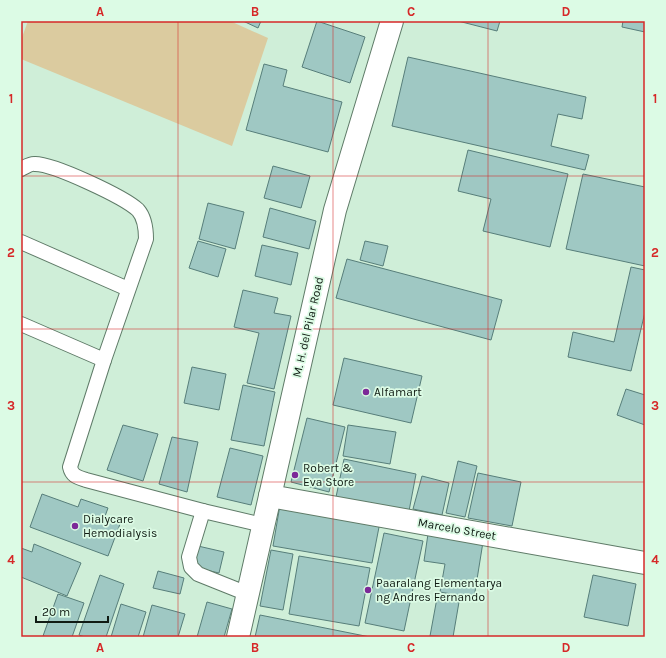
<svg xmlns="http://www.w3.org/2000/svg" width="666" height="658" font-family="Karla,sans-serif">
  <rect width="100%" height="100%" fill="#cfeed8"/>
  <polygon fill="#dbcb9f" points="28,21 230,21 268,38 232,146 21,59 21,40"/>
  <g fill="#9fc8c3" stroke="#577e7a">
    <polygon points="243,21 261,21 258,28"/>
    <polygon points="317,21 365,37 350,83 302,67"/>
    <polygon points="458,21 500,21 497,31"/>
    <polygon points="623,21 645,21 645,32 622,27"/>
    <polygon points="408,57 586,97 582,119 558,114 551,146 589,155 585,170 392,126"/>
    <polygon points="264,64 287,70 283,86 342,102 328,152 246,130"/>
    <polygon points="468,150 568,174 550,247 483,231 491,199 458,191"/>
    <polygon points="273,166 310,176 301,208 264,198"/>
    <polygon points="583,174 645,187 645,266 566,249"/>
    <polygon points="208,203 244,212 235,249 199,239"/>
    <polygon points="270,208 316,221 309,249 263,237"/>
    <polygon points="198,241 226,249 218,277 189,268"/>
    <polygon points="365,241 388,246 383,266 360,260"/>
    <polygon points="262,245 298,253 291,285 255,276"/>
    <polygon points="347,259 502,300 491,340 336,298"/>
    <polygon points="631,267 645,270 645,312 631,371 568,357 573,332 614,342"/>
    <polygon points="243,290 278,298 274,313 291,316 274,389 247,383 259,333 234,327"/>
    <polygon points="344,358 422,376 411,423 333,405"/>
    <polygon points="192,367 226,374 219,410 184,403"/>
    <polygon points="243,385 275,392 264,446 231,440"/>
    <polygon points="626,389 645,395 645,425 617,415"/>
    <polygon points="307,418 345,427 329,492 291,482"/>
    <polygon points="123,425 158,434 143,481 107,470"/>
    <polygon points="348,425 396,432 390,464 343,456"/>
    <polygon points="172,437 198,442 187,492 159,484"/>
    <polygon points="230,448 263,456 251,505 217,497"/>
    <polygon points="344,459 416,474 409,511 336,497"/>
    <polygon points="458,461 477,466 465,517 446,513"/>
    <polygon points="478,473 521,482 512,526 468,518"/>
    <polygon points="422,476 449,483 442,515 413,509"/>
    <polygon points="42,494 78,507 81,499 108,508 104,519 120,524 108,556 30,527"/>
    <polygon points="280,505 380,522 372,563 273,546"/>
    <polygon points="384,533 423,541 404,631 365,623"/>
    <polygon points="428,534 483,542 474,598 440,592 445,564 424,561"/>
    <polygon points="34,544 81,563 67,596 21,577 21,548 32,552"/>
    <polygon points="198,546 224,552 219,573 193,567"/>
    <polygon points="271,550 293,554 283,610 260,606"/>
    <polygon points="299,556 370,568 359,626 289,614"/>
    <polygon points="158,571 184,578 180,594 153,588"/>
    <polygon points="100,575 124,584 106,637 85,637 79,635"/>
    <polygon points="593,575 636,584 628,626 584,617"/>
    <polygon points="58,594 84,603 72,637 48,637 43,636"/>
    <polygon points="437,598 459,602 453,637 430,636"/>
    <polygon points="207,602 232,609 224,637 197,637"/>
    <polygon points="121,604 146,612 138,637 111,637"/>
    <polygon points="152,605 185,614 178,637 143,637"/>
    <polygon points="260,615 370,637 255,637"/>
  </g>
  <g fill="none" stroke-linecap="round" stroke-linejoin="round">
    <g stroke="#5f7b68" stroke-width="16">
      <g id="service">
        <path d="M21 169C25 167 31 163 35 164 54 164 124 197 138 210 145 218 146 229 146 239L104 360 70 467C72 476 77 477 86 480L203 511 263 525"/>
        <polyline points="21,242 128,289"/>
        <polyline points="21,324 104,360"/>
        <polyline points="203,511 189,557 191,567 198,574 248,594"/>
      </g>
    </g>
    <g stroke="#5f7b68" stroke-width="24">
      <polyline id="minor" points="270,496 645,563"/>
    </g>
    <g stroke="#5f7b68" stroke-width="24">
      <polyline id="secondary" points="238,637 335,210 392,21"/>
    </g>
    <use href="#service" stroke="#fff" stroke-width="14"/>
    <use href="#minor" stroke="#fff" stroke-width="22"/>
    <use href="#secondary" stroke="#fff" stroke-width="22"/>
  </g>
  <path fill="none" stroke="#d62828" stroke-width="1" stroke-opacity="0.55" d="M178 21V637M333 21V637M488 21V637M21 176H645M21 329H645M21 482H645"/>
  <g fill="#7c2998" stroke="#dcfbe5" stroke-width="1.5">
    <circle cx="366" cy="392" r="4"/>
    <circle cx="295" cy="475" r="4"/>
    <circle cx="75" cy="526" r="4"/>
    <circle cx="368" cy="590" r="4"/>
  </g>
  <g text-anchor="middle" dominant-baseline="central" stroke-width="3.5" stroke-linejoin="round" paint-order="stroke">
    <g font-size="12" fill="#101b13" stroke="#dcfbe5">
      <text transform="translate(308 327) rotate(-77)">M. H. del Pilar Road</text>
      <text transform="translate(457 529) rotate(10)">Marcelo Street</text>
    </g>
    <g font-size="12" fill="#101b13" stroke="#dcfbe5" text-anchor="start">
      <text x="374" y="392">Alfamart</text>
      <text x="303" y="468">Robert &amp;<tspan x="303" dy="14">Eva Store</tspan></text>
      <text x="83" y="519">Dialycare<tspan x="83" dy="14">Hemodialysis</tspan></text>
      <text x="376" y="583">Paaralang Elementarya<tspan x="376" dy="14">ng Andres Fernando</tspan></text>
    </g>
  </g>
  <rect width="666" height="658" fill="none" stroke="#dcfbe5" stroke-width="44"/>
  <path d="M36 616v6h72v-6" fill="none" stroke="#101b13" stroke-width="2"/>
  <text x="42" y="616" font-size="12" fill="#101b13" stroke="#dcfbe5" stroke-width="3" paint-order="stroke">20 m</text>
  <rect x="22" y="22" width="622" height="614" fill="none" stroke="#d62828" stroke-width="1.5"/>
  <g font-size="13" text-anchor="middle" font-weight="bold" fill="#d62828">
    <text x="100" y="16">A</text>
    <text x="255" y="16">B</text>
    <text x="411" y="16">C</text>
    <text x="566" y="16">D</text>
    <text x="11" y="103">1</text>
    <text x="655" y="103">1</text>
    <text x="11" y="257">2</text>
    <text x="655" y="257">2</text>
    <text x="11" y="410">3</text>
    <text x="655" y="410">3</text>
    <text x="11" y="564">4</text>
    <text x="655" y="564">4</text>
    <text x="100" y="652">A</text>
    <text x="255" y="652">B</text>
    <text x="411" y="652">C</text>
    <text x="566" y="652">D</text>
  </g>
</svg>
